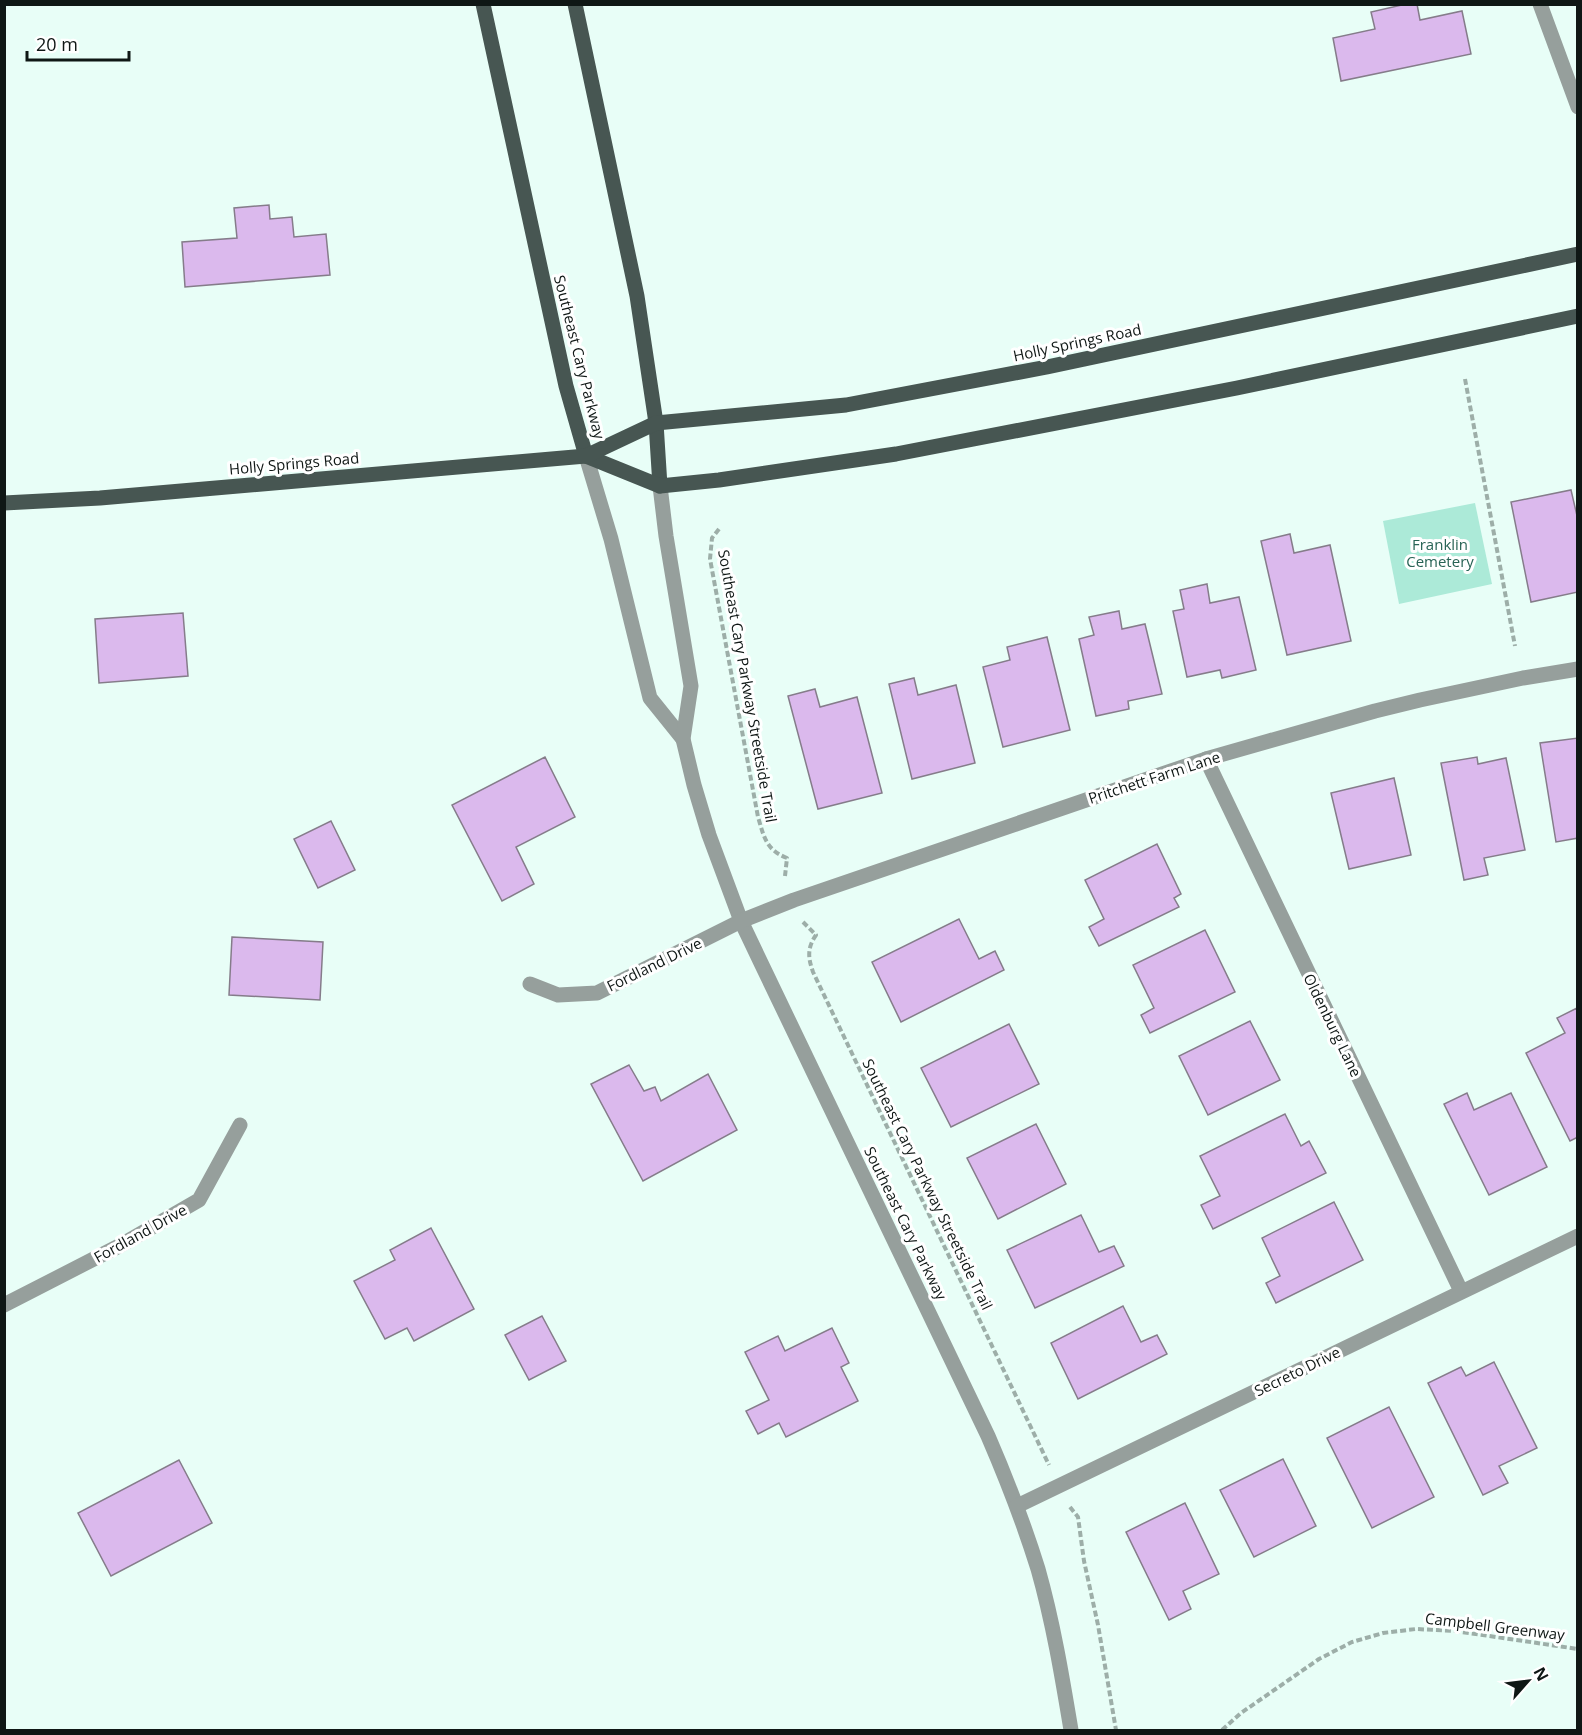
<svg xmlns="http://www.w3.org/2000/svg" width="1582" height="1735" font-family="'Open Sans',sans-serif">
  <rect width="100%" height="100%" fill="#e8fef7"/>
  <polygon fill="#acead8" points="1475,503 1492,584 1399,604 1383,521"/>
  <g fill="#dbb9ed" stroke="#857c8a" stroke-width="1.5">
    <polygon points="1406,4 1417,4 1420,20 1462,11 1471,54 1341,81 1333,38 1375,29 1371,12"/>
    <polygon points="269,205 270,219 292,217 294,237 326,234 330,275 185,287 182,242 237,238 234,208"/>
    <polygon points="1571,490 1578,520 1578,592 1531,602 1511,502"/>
    <polygon points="1290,534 1294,553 1330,545 1351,641 1287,655 1261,541"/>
    <polygon points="1207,584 1210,603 1239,597 1256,670 1222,678 1220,670 1187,677 1173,611 1184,609 1180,590"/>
    <polygon points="1119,611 1122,629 1145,624 1162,694 1128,701 1129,709 1096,716 1079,639 1094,635 1089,617"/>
    <polygon points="183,613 188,676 99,683 95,619"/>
    <polygon points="1047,637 1070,730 1003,747 983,667 1010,660 1007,647"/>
    <polygon points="914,678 918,695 956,685 975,763 912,779 889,684"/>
    <polygon points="815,689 820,707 857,697 882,793 818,809 788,696"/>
    <polygon points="1578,738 1578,838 1556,842 1540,743"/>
    <polygon points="545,757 575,817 516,847 534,884 502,901 452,805"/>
    <polygon points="1477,757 1478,764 1506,758 1525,850 1484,858 1488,875 1464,880 1441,763"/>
    <polygon points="1394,778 1411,855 1349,869 1331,793"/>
    <polygon points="331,821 355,870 318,888 294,839"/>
    <polygon points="1157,844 1181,894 1174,898 1179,907 1099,946 1089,927 1104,919 1085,880"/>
    <polygon points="959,919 979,959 995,951 1004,970 901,1022 872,962"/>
    <polygon points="1205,930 1235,992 1150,1033 1141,1015 1154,1008 1133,965"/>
    <polygon points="232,937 323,942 320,1000 229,995"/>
    <polygon points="1577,1008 1578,1137 1570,1141 1526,1053 1565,1033 1557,1018"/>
    <polygon points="1250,1021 1280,1080 1208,1115 1179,1056"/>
    <polygon points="1009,1024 1039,1084 951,1127 921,1068"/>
    <polygon points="629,1065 644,1091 655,1087 661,1101 708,1074 737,1130 643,1181 591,1084"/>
    <polygon points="1467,1093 1474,1110 1511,1093 1547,1167 1489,1195 1444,1104"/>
    <polygon points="1285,1114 1301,1146 1309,1141 1326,1173 1213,1229 1201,1205 1220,1196 1200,1156"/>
    <polygon points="1036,1124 1066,1184 998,1219 967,1158"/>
    <polygon points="1334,1202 1363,1260 1276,1303 1266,1283 1280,1276 1262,1238"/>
    <polygon points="1081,1215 1099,1252 1114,1246 1124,1266 1035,1308 1007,1250"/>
    <polygon points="431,1228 474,1309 414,1341 407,1328 385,1339 354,1281 395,1260 390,1250"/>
    <polygon points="1123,1306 1141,1342 1157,1335 1167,1354 1078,1399 1051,1343"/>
    <polygon points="542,1316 566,1361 529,1380 505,1335"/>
    <polygon points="832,1328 849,1363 841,1367 858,1401 786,1437 779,1423 758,1434 746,1411 769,1400 745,1352 778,1336 785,1351"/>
    <polygon points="1494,1362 1537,1448 1499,1466 1508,1483 1483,1495 1428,1383 1461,1367 1466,1376"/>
    <polygon points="1389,1407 1434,1497 1372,1528 1327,1438"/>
    <polygon points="1283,1459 1316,1526 1254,1557 1220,1490"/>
    <polygon points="179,1460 212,1523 111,1576 78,1513"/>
    <polygon points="1185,1503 1219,1574 1183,1591 1191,1609 1169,1620 1126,1532"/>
  </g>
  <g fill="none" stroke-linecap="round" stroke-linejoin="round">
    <g stroke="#9daea8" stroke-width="4" stroke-dasharray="6 3" stroke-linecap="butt">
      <polyline points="1465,379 1515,646"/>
      <path d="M719 529 712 538 710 559 758 817C764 837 766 850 787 858L785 876"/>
      <path d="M803 922 816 935C807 948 808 958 813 972L1049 1465"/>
      <polyline points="1070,1507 1078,1517 1084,1561 1098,1625 1116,1730"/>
      <polyline points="1222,1730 1241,1713 1319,1659 1352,1642 1383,1633 1416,1629 1455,1631 1578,1649"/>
    </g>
    <polyline stroke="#969f9c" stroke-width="15" points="1540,4 1578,107"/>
    <g stroke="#969f9c" stroke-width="15">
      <polyline points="586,456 611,539 650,698 683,739"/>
      <path d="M660 486 666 536 691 686 683 739 694 785 709 835 741 921 761 963 988 1436C1007 1480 1024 1524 1038 1569 1053 1622 1062 1676 1071 1730"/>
      <polyline points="1206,759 1461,1291"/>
      <polyline points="530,984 558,995 597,993 741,921 794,900 1206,759 1269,741 1375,711 1420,700 1523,678 1578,669"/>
      <polyline points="4,1305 121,1245 199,1200 240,1125"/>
      <polyline points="1017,1506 1578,1236"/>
    </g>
    <g stroke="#475652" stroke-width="15">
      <polyline points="483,4 566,386 586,456"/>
      <polyline points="575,4 637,296 656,423 660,486"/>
      <polyline points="586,456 660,486 719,480 896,454 1237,388 1578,316"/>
      <polyline points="4,503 100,498 586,456 656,423 846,405 1047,367 1578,254"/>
    </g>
  </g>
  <g text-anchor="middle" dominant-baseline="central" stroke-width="6" stroke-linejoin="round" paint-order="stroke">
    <g font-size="15" fill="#0f1715" stroke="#fff">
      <text transform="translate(1077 342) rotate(-12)">Holly Springs Road</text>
      <text transform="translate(580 357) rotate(76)">Southeast Cary Parkway</text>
      <text transform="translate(294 463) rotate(-5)">Holly Springs Road</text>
      <text transform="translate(748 686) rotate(80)">Southeast Cary Parkway Streetside Trail</text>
      <text transform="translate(1154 777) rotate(-18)">Pritchett Farm Lane</text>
      <text transform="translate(654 964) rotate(-26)">Fordland Drive</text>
      <text transform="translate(1333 1025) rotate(64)">Oldenburg Lane</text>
      <text transform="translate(928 1184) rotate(64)">Southeast Cary Parkway Streetside Trail</text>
      <text transform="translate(906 1223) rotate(64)">Southeast Cary Parkway</text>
      <text transform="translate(140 1233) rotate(-29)">Fordland Drive</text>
      <text transform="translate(1297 1371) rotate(-26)">Secreto Drive</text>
      <text transform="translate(1495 1626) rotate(7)">Campbell Greenway</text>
    </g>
    <g font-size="15" fill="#286355" stroke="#fff">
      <text x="1440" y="544">Franklin<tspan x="1440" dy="17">Cemetery</tspan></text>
    </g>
  </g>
  <rect width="1582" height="1735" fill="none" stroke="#0f1715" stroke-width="12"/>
  <g transform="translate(1528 1681) rotate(62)" stroke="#ffffff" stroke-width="4.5" paint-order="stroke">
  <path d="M0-4.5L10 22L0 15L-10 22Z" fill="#0f1715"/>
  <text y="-9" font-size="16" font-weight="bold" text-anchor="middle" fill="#0f1715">N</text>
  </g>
  <path d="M27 51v9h102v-9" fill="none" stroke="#0f1715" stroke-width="3"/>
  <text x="36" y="51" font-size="18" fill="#0f1715" stroke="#ffffff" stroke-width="4.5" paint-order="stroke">20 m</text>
</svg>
